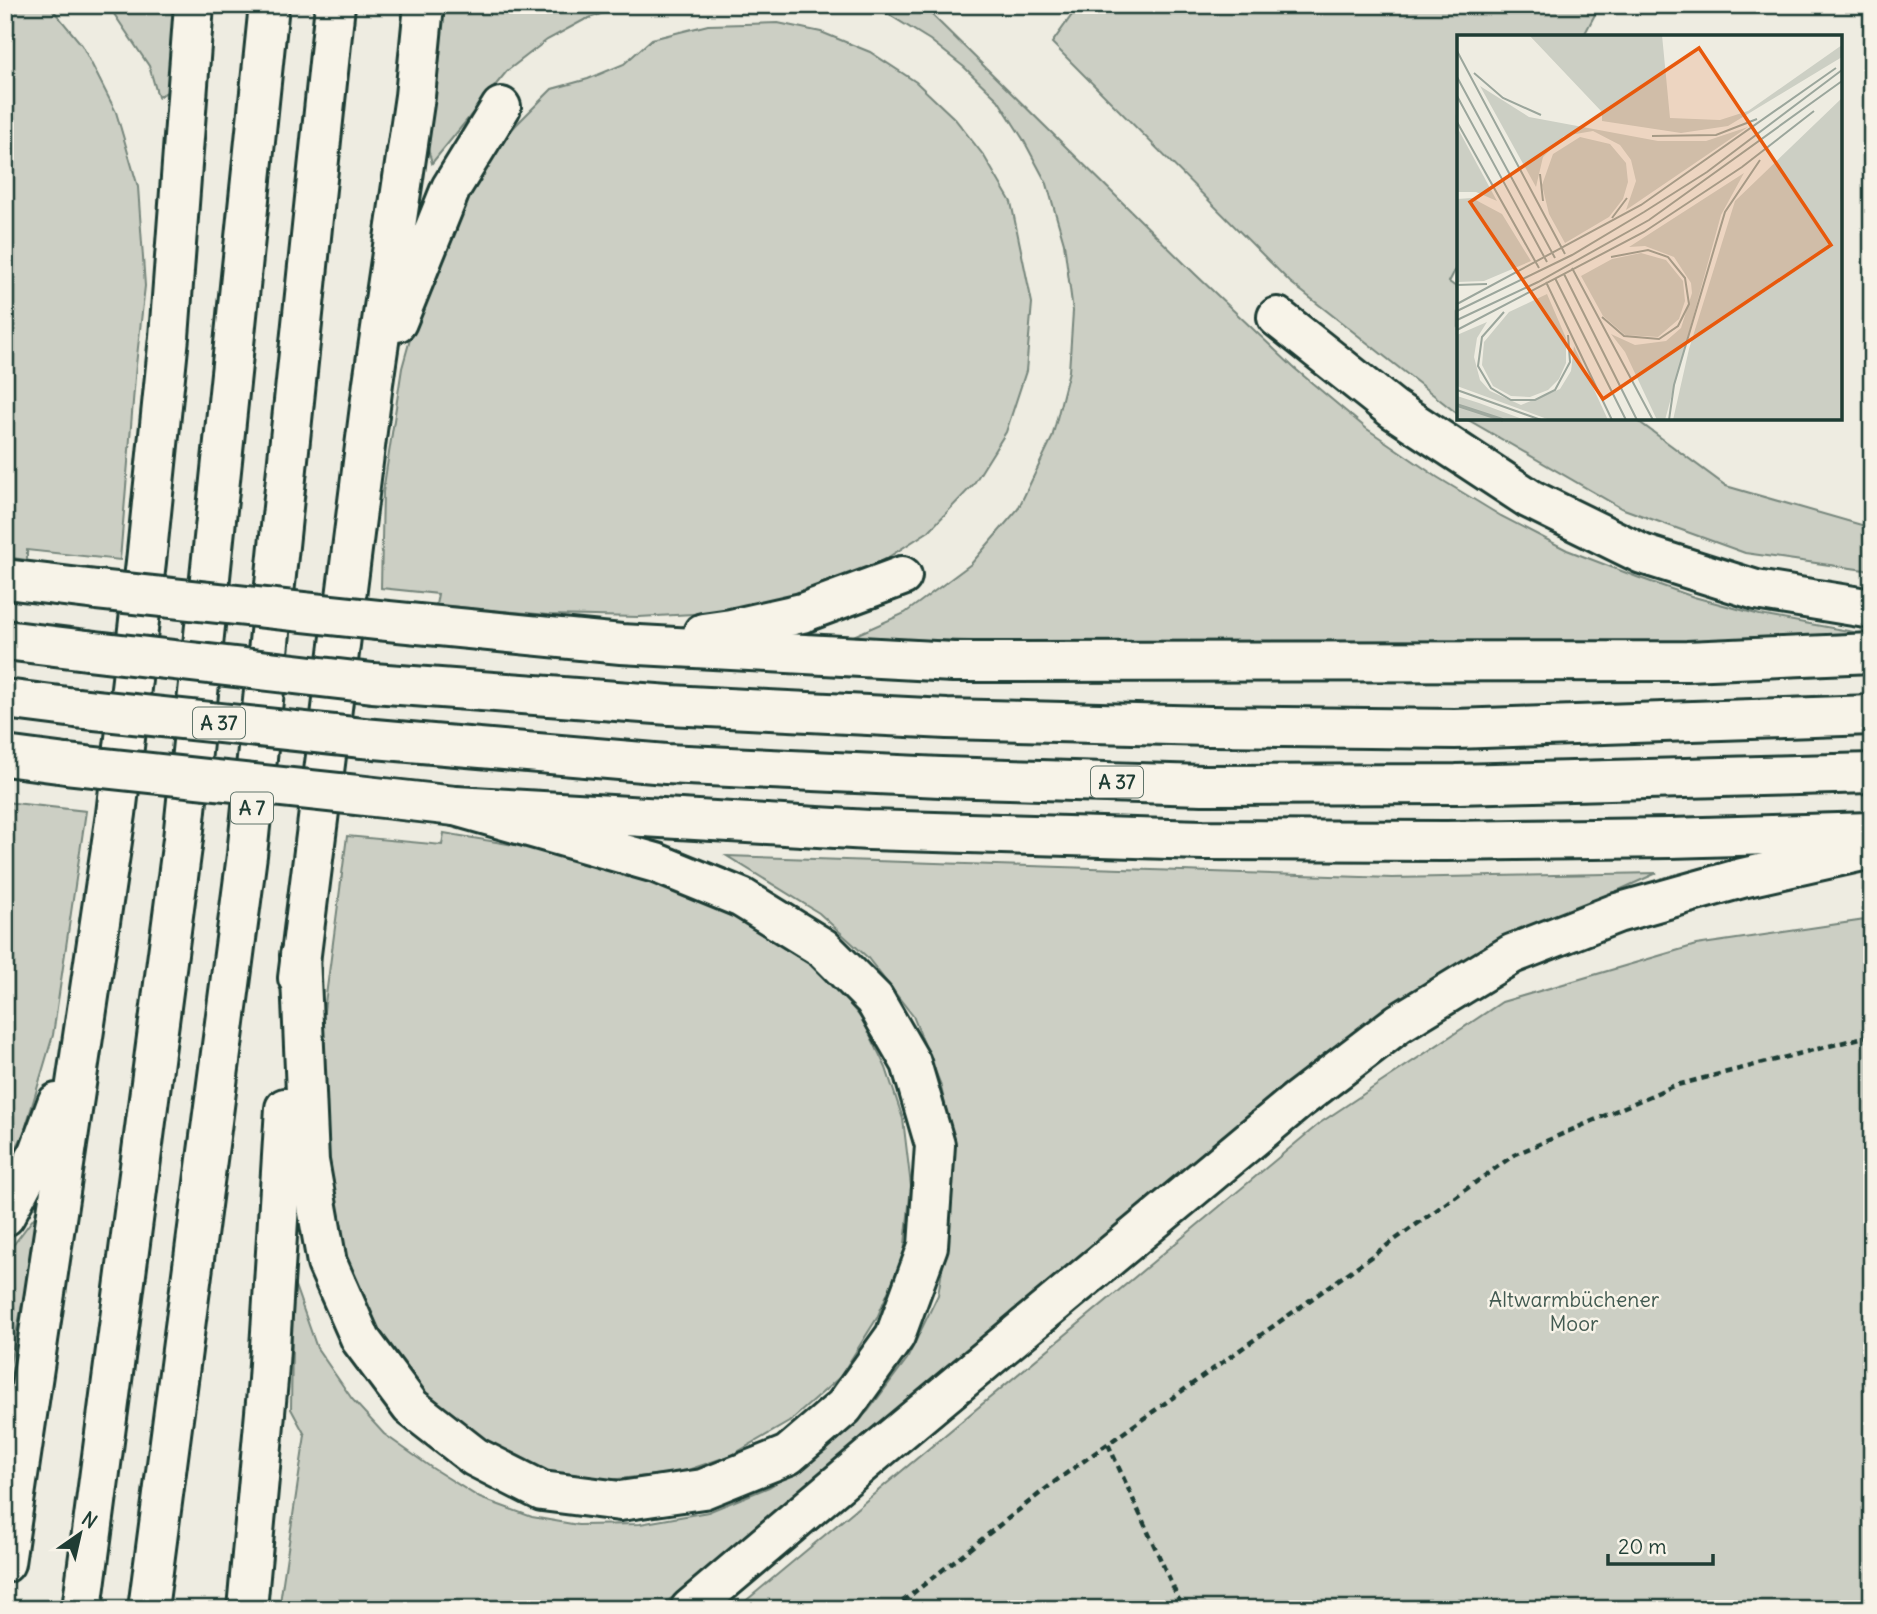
<svg xmlns="http://www.w3.org/2000/svg" width="1877" height="1614" font-family="Delius,sans-serif">
  <rect width="100%" height="100%" fill="#eeece1"/>
  <filter id="ink" filterUnits="userSpaceOnUse"><feTurbulence type="fractalNoise" baseFrequency=".0143" numOctaves="2"/><feDisplacementMap in="SourceGraphic" scale="14" xChannelSelector="R" yChannelSelector="G"/><feConvolveMatrix kernelMatrix="1 2 1 2 8 2 1 2 1" color-interpolation-filters="sRGB"/></filter>
  <g filter="url(#ink)">
    <g fill="#cccfc4" stroke="#76867c" stroke-width="2">
      <polygon points="5,5 49,5 82,45 116,112 138,187 145,286 136,365 120,560 27,550 27,560 5,557"/>
      <polygon points="108,5 176,5 171,90 158,97 149,66"/>
      <polygon points="438,5 625,5 584,20 547,40 507,71 432,163 427,145"/>
      <polygon points="867,5 922,5 1195,274 1293,367 1367,429 1437,477 1501,516 1567,550 1637,577 1694,597 1760,615 1854,632 1853,639 1509,644 1188,646 849,638 905,613 971,564 1018,509 1052,438 1069,371 1073,311 1064,243 1047,184 1023,139 998,100 964,67 930,40 891,16"/>
      <polygon points="1079,5 1600,5 1583,37 1459,37 1459,263 1449,282 1459,289 1459,415 1290,282 1052,43"/>
      <polygon points="778,23 821,32 870,52 916,82 955,119 984,156 1011,202 1032,303 1026,371 1006,432 973,485 929,531 876,565 805,596 729,612 639,617 548,615 436,605 438,594 381,588 383,492 402,368 421,300 472,176 516,125 552,89 588,79 624,64 652,39 708,25"/>
      <polygon points="1465,418 1634,418 1726,486 1872,528 1872,571 1745,553 1621,508"/>
      <polygon points="5,802 86,811 53,1035 24,1133 5,1170"/>
      <polygon points="444,833 584,857 703,899 773,934 825,975 863,1020 886,1068 903,1119 911,1186 904,1254 877,1318 840,1377 789,1422 732,1455 682,1472 609,1480 547,1473 481,1445 425,1404 372,1337 329,1219 319,1049 347,836 442,845"/>
      <polygon points="727,856 1392,878 1657,873 1485,950 791,1500 658,1609 279,1609 305,1435 291,1409 293,1280 317,1348 352,1399 384,1434 432,1468 480,1498 532,1517 578,1525 640,1524 708,1512 769,1487 826,1451 868,1411 907,1359 938,1295 950,1221 954,1143 940,1083 913,1016 867,957 819,913"/>
      <polygon points="1872,919 1872,1609 736,1609 1320,1123 1502,1002 1696,945"/>
      <polygon points="42,1207 5,1388 5,1256"/>
    </g>
    <g fill="none" stroke-linecap="round" stroke-linejoin="round">
      <g stroke="#1f3d34" stroke-width="44">
        <g id="highway">
          <polyline points="1277,317 1393,409 1530,499 1642,554 1756,590 1872,609"/>
          <polyline points="397,322 451,188 501,107"/>
          <polyline points="5,579 97,590"/>
          <polyline points="378,620 621,644 953,662 1687,661 1872,653"/>
          <polyline points="703,633 731,629 802,613 902,576"/>
          <polyline points="5,640 87,650"/>
          <polyline points="373,683 670,705 947,719 1209,726 1455,729 1872,715"/>
          <polyline points="5,699 76,708"/>
          <polyline points="363,738 666,764 941,777 1203,785 1456,784 1872,773"/>
          <polyline points="5,756 66,764"/>
          <polyline points="357,795 455,806 869,830 1203,840 1446,841 1670,838 1872,832"/>
          <polyline points="300,955 309,1161 327,1263 361,1340 411,1407 475,1457 542,1491 620,1501 703,1489 788,1455 844,1407 895,1336 928,1246 935,1145 911,1063 874,999 823,948 742,898 656,863 455,806"/>
          <polyline points="298,978 373,383 415,96 424,5"/>
          <polyline points="5,1216 39,1152 57,1103"/>
          <polyline points="5,1563 116,814 146,562 169,337 194,5"/>
          <polyline points="82,1609 183,839 269,5"/>
          <polyline points="148,1609 247,855 335,5"/>
          <polyline points="247,1609 268,1380 285,1108"/>
          <polyline points="690,1609 878,1450 1297,1101 1399,1023 1512,954 1617,913 1742,878 1872,849"/>
        </g>
      </g>
      <g stroke="#1f3d34" stroke-width="4.5" stroke-dasharray="7 5" stroke-linecap="butt">
        <polyline points="1108,1444 1183,1609"/>
        <polyline points="893,1609 1057,1480 1514,1155 1673,1086 1872,1035"/>
      </g>
      <use href="#highway" stroke="#f7f3e8" stroke-width="38"/>
      <g stroke="#1f3d34" stroke-width="44" stroke-linecap="butt">
        <g id="highway-bridge">
          <polyline points="97,590 378,620"/>
          <polyline points="87,650 373,683"/>
          <polyline points="76,708 363,738"/>
          <polyline points="66,764 357,795"/>
        </g>
      </g>
      <use href="#highway-bridge" stroke="#f7f3e8" stroke-width="38"/>
    </g>
  </g>
  <g text-anchor="middle" dominant-baseline="central" stroke-width="5" stroke-linejoin="round" paint-order="stroke">
    <g fill="#f7f3e8" stroke="#60746a" stroke-width="2">
      <rect x="193" y="707.5" width="52" height="31" rx="5"/>
      <rect x="1091" y="766.5" width="52" height="31" rx="5"/>
      <rect x="231" y="792.5" width="42" height="31" rx="5"/>
    </g>
    <g font-size="19" font-weight="bold" fill="#1f3d34">
      <text x="219" y="723">A 37</text>
      <text x="1117" y="782">A 37</text>
      <text x="252" y="808">A 7</text>
    </g>
    <g font-size="21" fill="#425a51" stroke="#f7f3e8">
      <text x="1574" y="1299">Altwarmbüchener<tspan x="1574" dy="24">Moor</tspan></text>
    </g>
  </g>
  <g transform="translate(1457 35)">
    <rect width="385" height="385" fill="#eeece1"/>
    <path d="M72 0H205L213 83 263 85 291 76 385 10V22L271 91 224 98 145 86V77ZM23 51 72 82 201 106H249L291 92 169 175 179 146 174 125 163 110 136 96 107 101 86 122 79 152ZM385 63V385H216L232 314 278 166ZM0 92 40 166 19 157H0ZM123 102 153 109 169 128 171 147 166 164 152 182 108 208 92 179 85 150 96 119ZM287 138 264 180 208 385H200L168 317 154 299 178 310 209 306 224 293 235 258 234 248 217 222 188 211 172 212ZM15 163 45 179 74 226 27 246 0 247V164ZM184 218 209 225 226 246 228 266 222 284 201 302 168 300 146 281 124 241 155 224ZM90 259 109 303V328L102 344 91 355 73 362 54 361 36 351 25 330 27 307 52 277ZM30 287 20 303 17 322 23 345 33 356 64 370 103 354 114 336 117 311 151 385H93L0 351V300ZM0 361 22 368 68 385H0Z" fill="#cccfc4"/>
    <path fill="none" stroke="#9fa99f" stroke-width="3.5" d="M0 370 46 385"/>
    <path fill="none" stroke="#9ba69c" stroke-width="2" d="M0 16 108 219M17 38 46 63 84 80M0 42 98 223M0 61 90 227M0 87 82 233M195 101 259 100 300 84M83 139 86 166M155 183 170 163M115 233 196 385M107 239 180 385M98 243 169 385M89 247 155 385M0 250 30 249M0 269 184 170 379 33M0 276 115 220 187 177 250 137 385 35M47 277 25 302 21 331 34 353 54 365H78L98 355 113 327 111 300M145 282 167 301 202 304 221 291 232 269 228 243 211 222 191 215 154 222M0 285 81 247 192 185 385 46M0 295 187 197 285 132 357 76M0 355 84 385M212 385 217 350 268 177 303 125"/>
    <path fill="#e8590c" fill-opacity="0.15" stroke="#e8590c" stroke-width="3.5" d="M242 13 374 210 146 364 13 167Z"/>
    <rect width="385" height="385" fill="none" stroke="#1f3d34" stroke-width="3.5"/>
  </g>
  <rect width="1877" height="1614" fill="none" stroke="#f7f3e8" stroke-width="28"/>
  <rect x="14" y="14" width="1849" height="1586" fill="none" stroke="#1f3d34" stroke-width="2.5" filter="url(#ink)"/>
  <g transform="translate(80 1534) rotate(34)" stroke="#f7f3e8" stroke-width="5" paint-order="stroke">
  <path d="M0-5L12 26L0 18L-12 26Z" fill="#1f3d34"/>
  <text y="-10" font-size="19" font-weight="bold" text-anchor="middle" fill="#1f3d34">N</text>
  </g>
  <path d="M1608 1554v10h105v-10" fill="none" stroke="#1f3d34" stroke-width="3.5"/>
  <text x="1618" y="1554" font-size="21" fill="#1f3d34" stroke="#f7f3e8" stroke-width="5" paint-order="stroke">20 m</text>
</svg>
